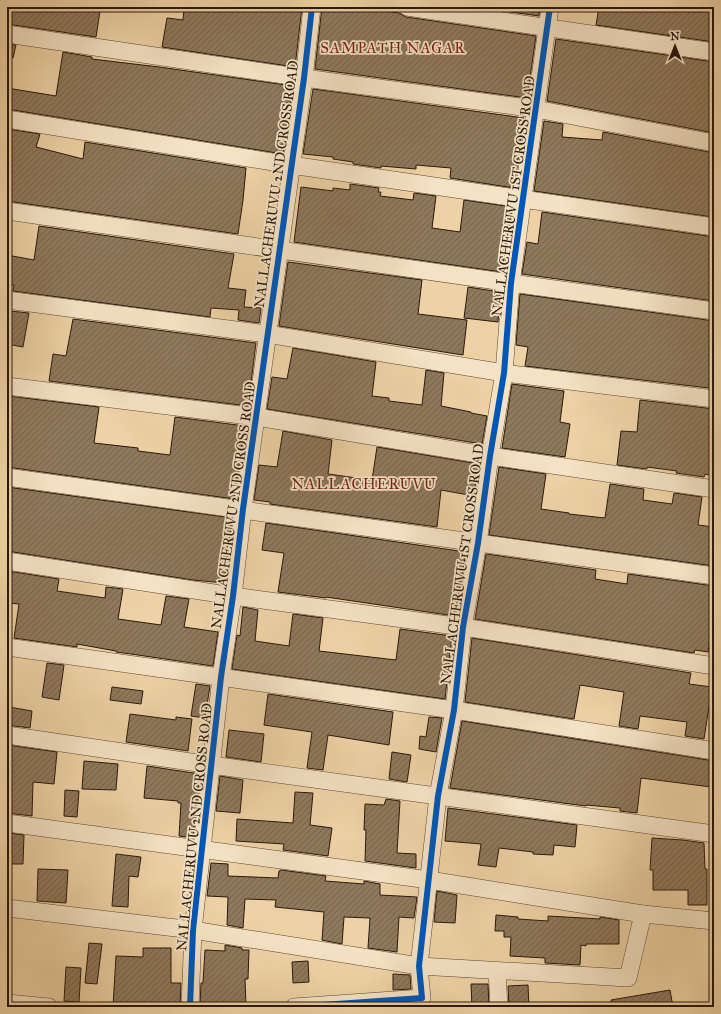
<svg xmlns="http://www.w3.org/2000/svg" width="721" height="1014" font-family="'IM FELL Great Primer',serif">
	<style>
		.building { fill: url(#building-hatch); stroke: #28180d }
		.lines { fill: none; stroke-linecap: round; stroke-linejoin: round }
		.minor-casing { stroke: #5a4633; stroke-width: 18 }
		.minor { stroke: #f4e2c4; stroke-width: 17 }
		.cycleway-casing { stroke: #f4e2c4; stroke-width: 8 }
		.cycleway { stroke: #0057b8; stroke-width: 6 }
		.labels { text-anchor: middle; stroke-width: 3.5; stroke-linejoin: round; paint-order: stroke }
		.street-label { font-size: 14px; fill: #28180d; stroke: #f4e2c4 }
		.neighbourhood-label { font-size: 15px; letter-spacing: 1px; fill: #7a1f14; stroke: #f4e2c4 }
	</style>
	<defs>
		<pattern id="building-hatch" width="6" height="6" patternUnits="userSpaceOnUse"><rect width="6" height="6" fill="#8f795c"/><path d="M-1 1l2-2M0 6l6-6M5 7l2-2" fill="none" stroke="#75624a"/></pattern>
	</defs>
	<rect width="100%" height="100%" fill="#eed2a5"/>
	<filter id="stains"><feTurbulence type="fractalNoise" baseFrequency=".005" numOctaves="4"/><feColorMatrix values="0 0 0 0 .2 0 0 0 0 .09 0 0 0 0 .02 0 0 0 .5 -.17"/></filter>
	<radialGradient id="worn" r=".72"><stop offset=".6" stop-color="#630" stop-opacity="0"/><stop offset="1" stop-color="#630" stop-opacity=".3"/></radialGradient>
	<g class="building">
		<polygon points="7,7 74,7 100,11 96,37 7,24"/>
		<polygon points="184,7 302,7 295,67 162,47 167,18 183,20"/>
		<polygon points="322,7 356,7 399,13 406,17 536,36 527,98 315,69"/>
		<polygon points="476,7 540,7 539,16"/>
		<polygon points="599,7 714,7 714,42 596,25"/>
		<polygon points="556,39 714,62 714,133 547,101"/>
		<polygon points="7,44 16,45 13,58 7,57"/>
		<polygon points="63,52 92,57 92,59 159,67 293,86 283,154 7,109 7,88 56,96"/>
		<polygon points="313,89 524,118 514,188 450,178 451,168 416,165 416,169 381,166 381,168 353,164 353,162 333,159 333,157 303,154"/>
		<polygon points="544,121 563,124 562,137 602,140 603,132 714,153 714,203 713,217 534,191"/>
		<polygon points="7,129 40,134 36,147 83,159 85,142 246,168 243,200 238,234 7,201"/>
		<polygon points="350,184 379,188 378,192 381,192 380,196 413,200 414,193 436,196 432,228 460,232 464,200 512,207 502,272 294,242 301,187 333,191 333,188 350,190"/>
		<polygon points="542,212 714,237 714,301 522,274 527,242 538,244"/>
		<polygon points="39,226 234,254 228,288 246,290 244,307 261,308 259,323 238,320 239,310 211,308 210,317 13,291 14,285 7,284 7,255 34,260"/>
		<polygon points="288,262 422,280 418,314 467,320 463,355 279,326"/>
		<polygon points="468,287 500,292 498,322 464,318"/>
		<polygon points="520,294 714,321 714,347 709,388 525,366 528,347 516,345"/>
		<polygon points="10,311 29,313 23,347 7,344 7,312 10,312"/>
		<polygon points="73,319 256,343 248,406 49,381 53,354 66,356"/>
		<polygon points="293,348 376,362 372,396 389,398 389,401 422,405 426,370 444,373 441,406 471,412 471,413 487,416 482,444 267,409 272,377 287,379"/>
		<polygon points="512,384 564,391 560,422 570,424 565,457 502,448"/>
		<polygon points="7,396 99,407 94,443 138,448 138,451 170,455 175,417 245,426 234,499 7,467"/>
		<polygon points="640,400 714,409 714,476 705,474 704,477 676,473 677,471 647,467 647,469 617,465 621,431 637,432"/>
		<polygon points="283,431 332,440 328,474 372,480 377,447 479,464 474,496 441,490 437,527 270,504 270,502 254,500 259,465 277,467"/>
		<polygon points="499,467 546,474 541,509 569,513 569,514 605,518 610,484 644,489 643,500 672,504 674,493 702,497 698,525 714,527 714,566 489,535"/>
		<polygon points="7,487 232,518 224,583 193,580 7,551"/>
		<polygon points="266,523 466,552 455,616 326,597 326,598 278,592 284,553 262,550"/>
		<polygon points="486,554 596,570 595,579 627,584 628,574 714,586 711,620 713,620 708,652 695,650 694,653 475,619"/>
		<polygon points="7,571 59,579 57,591 105,598 106,587 123,589 118,619 161,625 166,596 189,599 184,627 218,632 213,666 131,654 116,652 116,651 77,644 77,647 14,638 19,604 7,603"/>
		<polygon points="243,607 258,610 255,641 289,646 293,614 323,618 319,651 396,660 400,629 452,636 445,699 232,669 237,635 240,636"/>
		<polygon points="472,638 691,673 689,684 712,687 704,739 685,736 687,722 640,716 638,729 619,726 624,692 580,685 574,719 465,702"/>
		<polygon points="47,663 64,665 59,700 42,697"/>
		<polygon points="196,684 210,686 205,718 191,716"/>
		<polygon points="112,687 143,691 141,704 110,700"/>
		<polygon points="268,694 393,712 389,745 328,735 323,770 307,768 312,732 264,725"/>
		<polygon points="9,707 32,711 30,728 7,725"/>
		<polygon points="130,714 176,720 176,717 192,719 188,751 126,742"/>
		<polygon points="429,717 442,718 436,752 419,749 420,736 426,737"/>
		<polygon points="462,721 714,761 711,787 641,778 637,813 620,811 620,808 586,805 586,806 450,788"/>
		<polygon points="229,730 264,734 261,762 226,757"/>
		<polygon points="7,745 57,752 54,784 33,782 32,816 7,813"/>
		<polygon points="392,752 411,755 407,782 389,779"/>
		<polygon points="84,761 118,764 116,790 82,789"/>
		<polygon points="147,766 200,774 193,838 179,836 181,803 178,803 178,801 144,798"/>
		<polygon points="220,776 243,780 240,813 216,811"/>
		<polygon points="65,790 79,791 77,817 64,816"/>
		<polygon points="295,792 313,793 310,825 332,828 328,856 283,850 284,844 236,841 237,819 293,823"/>
		<polygon points="386,799 400,801 397,853 416,854 416,868 365,861 366,830 364,830 365,804 384,805"/>
		<polygon points="448,808 577,825 575,847 554,845 553,855 533,854 533,852 499,848 496,867 478,865 481,844 445,841"/>
		<polygon points="9,833 24,835 23,864 8,864"/>
		<polygon points="652,838 683,840 704,843 705,869 707,869 707,905 688,905 688,890 653,890 653,870 650,870"/>
		<polygon points="116,854 141,857 138,877 129,876 128,907 112,906"/>
		<polygon points="211,863 228,864 228,876 278,878 279,871 281,870 326,876 325,881 364,884 364,881 380,884 380,895 417,897 414,918 399,917 397,952 368,948 370,918 344,917 342,944 322,940 324,912 275,907 276,900 245,899 243,928 227,925 228,897 207,896"/>
		<polygon points="38,869 68,870 66,903 37,901"/>
		<polygon points="437,891 457,895 455,923 434,922"/>
		<polygon points="496,915 518,917 518,919 548,921 548,916 600,919 600,917 619,920 619,944 586,944 586,946 581,945 580,965 545,963 545,958 510,956 511,937 504,937 504,931 495,931"/>
		<polygon points="89,943 102,944 97,984 85,983"/>
		<polygon points="225,945 242,948 242,950 249,950 248,979 245,979 246,1006 200,1006 201,983 203,983 205,950 225,951"/>
		<polygon points="143,948 171,948 171,983 181,983 180,1007 113,1007 116,956 143,957"/>
		<polygon points="308,961 309,982 293,983 292,962"/>
		<polygon points="66,967 81,968 79,1002 64,1001"/>
		<polygon points="393,974 410,975 411,989 393,990"/>
		<polygon points="471,984 488,984 489,1007 472,1007"/>
		<polygon points="528,985 529,1007 509,1007 508,986"/>
		<polygon points="670,990 673,1007 612,1007 611,1000"/>
	</g>
	<g class="lines">
		<g class="minor-casing">
			<g id="minor">
				<polyline points="407,7 714,52"/>
				<polyline points="7,34 304,78 536,109 714,143"/>
				<polyline points="7,119 291,165 714,227"/>
				<polyline points="7,211 511,283 714,311"/>
				<polyline points="7,300 267,334 504,373 714,399"/>
				<polyline points="7,386 257,417 490,456 714,489"/>
				<path d="M 7,477 C 243,509 478,544 714,576"/>
				<polyline points="7,561 233,596 463,627 714,666"/>
				<polyline points="7,647 454,710 714,751"/>
				<polyline points="7,735 211,765 714,834"/>
				<polyline points="7,823 429,880 643,914 714,921"/>
				<polyline points="7,908 193,930 419,966 628,978 643,914"/>
				<polyline points="497,971 499,1007"/>
				<polyline points="7,1003 49,1007"/>
				<polyline points="190,1007 193,930 221,677 233,596 243,509 304,78 312,7"/>
				<polyline points="294,1007 422,998 419,966 438,796 454,710 463,627 478,543 490,456 504,373 511,283 550,7"/>
			</g>
		</g>
		<use href="#minor" class="minor"/>
		<g class="cycleway-casing">
			<g id="cycleway">
				<polyline points="190,1007 193,930 221,677 233,596 243,509 304,78 312,7"/>
				<polyline points="294,1007 422,998 419,966 438,796 454,710 463,627 478,543 490,456 504,373 511,283 550,7"/>
			</g>
		</g>
		<use href="#cycleway" class="cycleway"/>
	</g>
	<g class="labels">
		<g class="street-label">
			<text transform="translate(276 184) rotate(-82)" y="5">NALLACHERUVU 2ND CROSS ROAD</text>
			<text transform="translate(513 196) rotate(-82)" y="5">NALLACHERUVU 1ST CROSS ROAD</text>
			<text transform="translate(233 505) rotate(-82)" y="5">NALLACHERUVU 2ND CROSS ROAD</text>
			<text transform="translate(462 564) rotate(-82)" y="5">NALLACHERUVU 1ST CROSS ROAD</text>
			<text transform="translate(194 827) rotate(-84)" y="5">NALLACHERUVU 2ND CROSS ROAD</text>
		</g>
		<g class="neighbourhood-label">
			<text x="393" y="53">SAMPATH NAGAR</text>
			<text x="364" y="489">NALLACHERUVU</text>
		</g>
	</g>
	<rect width="721" height="1014" fill="none" stroke="#eed2a5" stroke-width="24"/>
	<rect x="8" y="8" width="705" height="998" fill="none" stroke="#28180d" stroke-width="2"/>
	<rect x="12" y="12" width="697" height="990" fill="none" stroke="#28180d"/>
	<g transform="translate(675 46)" stroke="#f4e2c4" stroke-width="3" paint-order="stroke">
	<path d="M0-3L7 15L0 10L-7 15Z" fill="#28180d"/>
	<text y="-6" font-size="11" font-weight="bold" text-anchor="middle" fill="#28180d">N</text>
	</g>
	<rect width="100%" height="100%" filter="url(#stains)"/>
	<rect width="100%" height="100%" fill="url(#worn)"/>
</svg>
